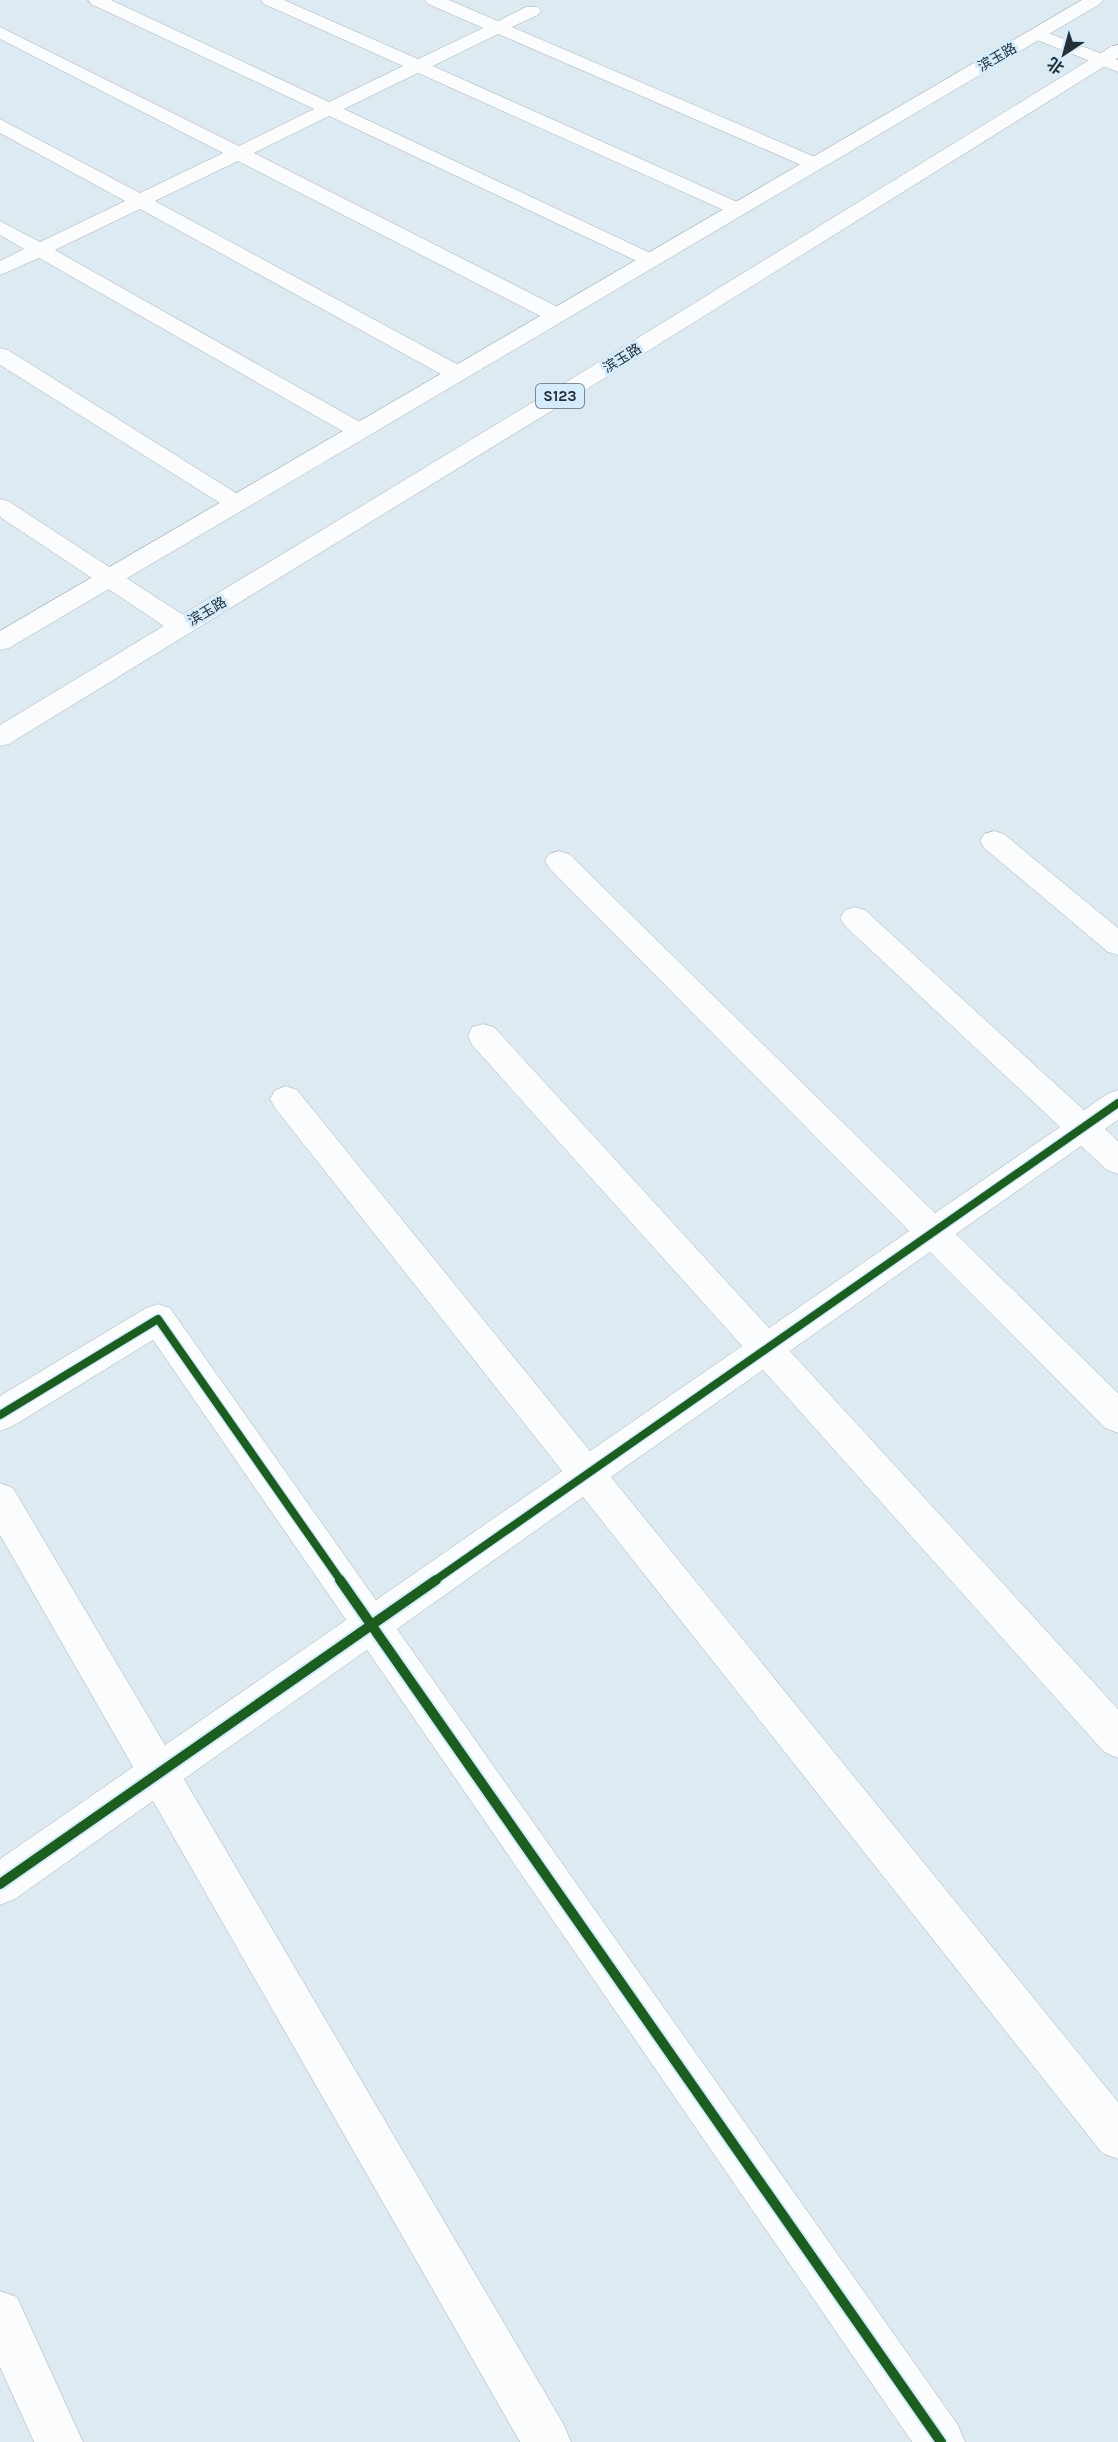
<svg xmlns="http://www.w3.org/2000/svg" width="1118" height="2442" font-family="Karla,'Noto Sans SC',sans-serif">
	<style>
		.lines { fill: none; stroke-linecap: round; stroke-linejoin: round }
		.minor-casing { stroke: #a4afb6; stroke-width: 1 }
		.tertiary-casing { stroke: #a4afb6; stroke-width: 1 }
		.primary-casing { stroke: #a4afb6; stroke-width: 1 }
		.minor { fill: #fafcfd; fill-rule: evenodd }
		.tertiary { fill: #fafcfd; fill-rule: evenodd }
		.primary { fill: #fafcfd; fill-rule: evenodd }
		.cycleway-far1-casing { stroke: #d4ecfb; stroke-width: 11 }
		.cycleway-casing { stroke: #d4ecfb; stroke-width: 14 }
		.cycleway-far1 { stroke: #1b5e20; stroke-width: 8 }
		.cycleway { stroke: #1b5e20; stroke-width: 10 }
		.labels { text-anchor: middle; stroke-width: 6; stroke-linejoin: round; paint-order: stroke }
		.far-street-label { font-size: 14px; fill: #242f36; stroke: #d4ecfb }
		.shield { fill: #d4ecfb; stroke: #596871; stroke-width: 1.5 }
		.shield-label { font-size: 15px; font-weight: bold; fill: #242f36 }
	</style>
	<rect width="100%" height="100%" fill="#ddeaf2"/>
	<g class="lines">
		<g class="minor-casing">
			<g id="minor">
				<polygon points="88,0 111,0 329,102 403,66 264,4 261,0 284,0 418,59 483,28 428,4 425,0 449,0 498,21 526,7 538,7 541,11 538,15 512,27 822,160 825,164 822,168 808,168 498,34 433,66 744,205 747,209 744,213 730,213 418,73 344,109 657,256 660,260 657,264 650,266 643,264 329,116 254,153 564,310 567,315 564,320 556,321 548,320 238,161 155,201 464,368 467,373 464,378 456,380 448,378 140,209 55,250 367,426 370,431 367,436 359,438 351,436 39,258 0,275 0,261 24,249 0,235 0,221 40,242 125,201 0,133 0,119 140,193 223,153 0,39 0,27 239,146 314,109 91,4"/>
				<polygon points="0,348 8,350 244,498 248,503 244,508 236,510 228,508 0,365"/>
				<polygon points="0,499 8,501 191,620 195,626 191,632 182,634 173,632 0,517"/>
				<polygon points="994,831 1004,834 1118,928 1118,955 1108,952 984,848 980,841 984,834"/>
				<polygon points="559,851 569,854 935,1213 1060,1127 845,926 840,918 845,910 855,907 865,910 1084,1110 1107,1094 1118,1090 1118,1120 1105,1129 1118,1141 1118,1174 1107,1170 1081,1146 956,1234 1118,1393 1118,1433 1105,1428 930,1252 790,1351 1118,1709 1118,1758 1104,1752 763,1370 611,1477 1118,2102 1118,2159 1102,2153 583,1497 397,1629 958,2425 965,2442 912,2442 367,1650 184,1779 564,2425 571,2442 520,2442 153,1801 15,1899 0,1905 0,1859 133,1767 0,1535 0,1483 13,1488 165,1745 346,1620 153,1340 13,1426 0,1431 0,1396 146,1308 158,1304 170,1308 376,1600 562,1471 275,1108 270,1099 275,1090 286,1086 297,1090 590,1451 742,1346 472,1045 468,1036 472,1027 483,1024 494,1027 769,1328 909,1231 549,868 545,861 549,854"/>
				<polygon points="0,2291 17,2297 83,2442 34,2442 0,2367"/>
			</g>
		</g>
		<g class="tertiary-casing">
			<polygon id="tertiary" points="1038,29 1118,60 1118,72 1032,38 1029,34 1032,30"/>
		</g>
		<g class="primary-casing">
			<g id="primary">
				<polygon points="1082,0 1103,0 1100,4 9,648 0,650 0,631"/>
				<polygon points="1118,45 1118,58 579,394 9,744 0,746 0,725 563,384 1112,46"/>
			</g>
		</g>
		<use href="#minor" class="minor"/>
		<use href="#tertiary" class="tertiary"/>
		<use href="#primary" class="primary"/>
		<g class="cycleway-far1-casing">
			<g id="cycleway-far1">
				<polyline points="0,1415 158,1319 341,1581"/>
				<polyline points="434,1581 1118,1103"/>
			</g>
		</g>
		<g class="cycleway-casing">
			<g id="cycleway">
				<polyline points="340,1580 941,2442"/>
				<polyline points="0,1884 436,1580"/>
			</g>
		</g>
		<use href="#cycleway-far1" class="cycleway-far1"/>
		<use href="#cycleway" class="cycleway"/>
	</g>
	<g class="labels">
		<g class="far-street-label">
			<text transform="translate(997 57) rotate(-30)" y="5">滨玉路</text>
			<text transform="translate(622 358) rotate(-32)" y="5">滨玉路</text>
			<text transform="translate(207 611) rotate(-31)" y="5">滨玉路</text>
		</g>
		<rect class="shield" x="536" y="384" width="48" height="24" rx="4.5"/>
		<g class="shield-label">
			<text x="560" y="401">S123</text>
		</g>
	</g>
	<g transform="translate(1064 54) rotate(216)" stroke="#d4ecfb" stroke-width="4.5" paint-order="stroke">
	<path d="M0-4.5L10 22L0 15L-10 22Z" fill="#242f36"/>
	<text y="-9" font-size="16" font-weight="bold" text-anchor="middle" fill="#242f36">北</text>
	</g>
</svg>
